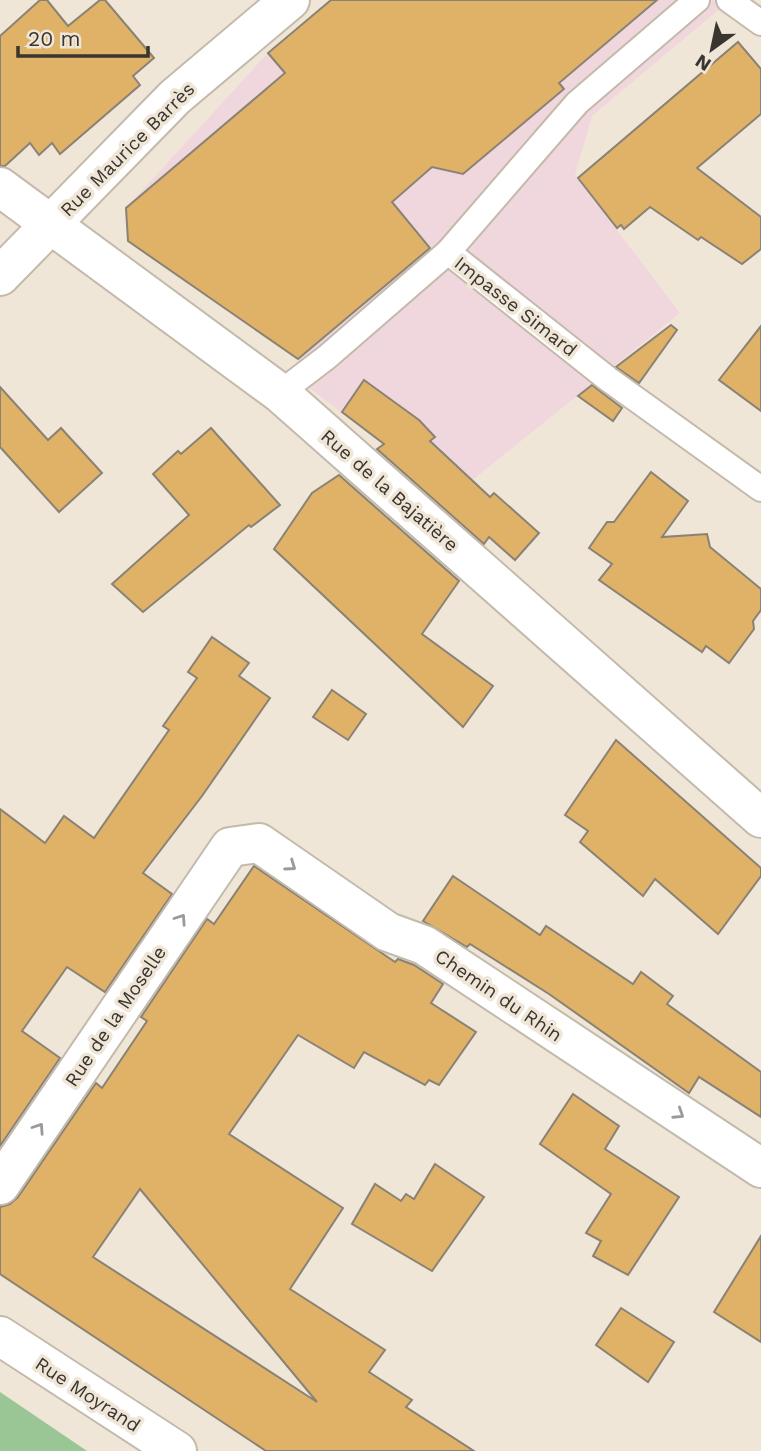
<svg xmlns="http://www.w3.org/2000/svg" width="761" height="1451" font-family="'Work Sans',sans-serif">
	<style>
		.education { fill: #f0d6dd }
		.green { fill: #9ac594 }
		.building { fill: #dfb268; stroke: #8a8274; stroke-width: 2; fill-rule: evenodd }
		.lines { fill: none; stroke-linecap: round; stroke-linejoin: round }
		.lane-casing { stroke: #c3baab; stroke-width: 28 }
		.street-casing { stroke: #c3baab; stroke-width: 42 }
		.lane { stroke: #fff; stroke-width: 24 }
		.street { stroke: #fff; stroke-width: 38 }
		.oneway { stroke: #9c9a97 }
		.labels { text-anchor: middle; stroke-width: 7; stroke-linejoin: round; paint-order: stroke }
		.street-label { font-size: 19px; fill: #39352f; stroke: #f0e6d7 }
	</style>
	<rect width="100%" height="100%" fill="#f0e6d7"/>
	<polygon class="education" points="331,0 730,0 592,116 575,175 680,313 444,503 382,443 309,388 298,359 128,241 126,208 268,53"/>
	<polygon class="green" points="0,1392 87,1451 0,1451"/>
	<g class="building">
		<polygon points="40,0 47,0 68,26 100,0 105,0 154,58 133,76 140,85 60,154 52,143 39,155 30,143 5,166 0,166 0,36"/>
		<polygon points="331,0 657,0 559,83 564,89 463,174 432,167 392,202 430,248 298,359 128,241 126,208 285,73 268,53"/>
		<polygon points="738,42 761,69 761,114 697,168 761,217 761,249 742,264 701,237 698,240 650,207 624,229 621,225 617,228 578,178"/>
		<polygon points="671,325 677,330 639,383 616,367"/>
		<polygon points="761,326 761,411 719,380"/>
		<polygon points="364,380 419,420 435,437 430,441 490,497 494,493 539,533 515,560 489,537 484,544 377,449 384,444 342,412"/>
		<polygon points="592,385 622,408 613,421 578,396"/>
		<polygon points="0,387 48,440 61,428 102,473 59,512 0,447"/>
		<polygon points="211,428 280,505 251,527 249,525 143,612 112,584 189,515 153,474 178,451 181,454"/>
		<polygon points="651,472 688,501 662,537 707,534 710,547 761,589 761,610 753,621 754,629 729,663 706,646 702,652 599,580 612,564 589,548 607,522 614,522"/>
		<polygon points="339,475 459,581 422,634 493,686 463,727 274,549 312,493"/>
		<polygon points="212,637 249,663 239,676 270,698 202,796 143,873 172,894 105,992 67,967 22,1031 60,1058 0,1146 0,809 45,843 64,816 94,838 169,730 163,726 197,678 188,672"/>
		<polygon points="332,690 366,714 348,740 313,717"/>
		<polygon points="616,740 761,868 761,876 718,934 655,879 643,896 580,842 588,831 565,815"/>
		<path d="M 254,866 L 395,962 L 398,959 L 414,965 L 443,984 L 431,1003 L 476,1032 L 439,1085 L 429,1080 L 425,1085 L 364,1052 L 354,1068 L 298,1035 L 229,1134 L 343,1208 L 290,1289 L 385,1350 L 369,1372 L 412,1400 L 406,1407 L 474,1451 L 266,1451 L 0,1274 L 0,1207 L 10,1204 L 18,1197 L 96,1083 L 102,1088 L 147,1021 L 141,1017 L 207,919 L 214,924 ZM 140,1189 L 317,1402 L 93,1257 Z"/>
		<polygon points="453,876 540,935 546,926 633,984 641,972 673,996 667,1004 761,1072 761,1117 699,1077 689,1093 549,994 470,944 467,947 423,921"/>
		<polygon points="573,1094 619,1126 605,1149 679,1197 628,1275 593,1256 601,1241 586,1233 611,1194 540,1144"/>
		<polygon points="435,1164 484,1197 432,1271 352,1224 375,1184 401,1201 406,1194 414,1199"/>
		<polygon points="761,1236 761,1342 714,1312"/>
		<polygon points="621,1308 674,1342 648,1382 596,1345"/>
	</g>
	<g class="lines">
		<g class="lane-casing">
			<g id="lane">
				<polyline points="729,0 761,23"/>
				<polyline points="448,252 577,103 697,0"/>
				<polyline points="280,393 327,357 448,252 608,379 761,489"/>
			</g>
		</g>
		<g class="street-casing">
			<g id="street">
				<polyline points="0,187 280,393 761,818"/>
				<polyline points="0,276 175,97 290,0"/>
				<polyline points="0,1185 230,847 259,843 388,932 424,945 761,1168"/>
				<polyline points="0,1336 177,1451"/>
			</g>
		</g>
		<use href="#lane" class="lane"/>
		<use href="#street" class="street"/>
	</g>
	<defs><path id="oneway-chevron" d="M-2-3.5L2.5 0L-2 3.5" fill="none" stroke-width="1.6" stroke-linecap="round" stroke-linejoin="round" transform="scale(1.75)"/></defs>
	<g class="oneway">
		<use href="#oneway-chevron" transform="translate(291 866) rotate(35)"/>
		<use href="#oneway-chevron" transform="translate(181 919) rotate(-56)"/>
		<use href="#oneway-chevron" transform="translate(679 1114) rotate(33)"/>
		<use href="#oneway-chevron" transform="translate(39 1128) rotate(-56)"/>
	</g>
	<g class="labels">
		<g class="street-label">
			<text transform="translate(127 149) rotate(-45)" y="7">Rue Maurice Barrès</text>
			<text transform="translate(516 306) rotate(38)" y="7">Impasse Simard</text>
			<text transform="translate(390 490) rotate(41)" y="7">Rue de la Bajatière</text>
			<text transform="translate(499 995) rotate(34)" y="7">Chemin du Rhin</text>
			<text transform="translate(115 1016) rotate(-56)" y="7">Rue de la Moselle</text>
			<text transform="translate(88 1394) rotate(33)" y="7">Rue Moyrand</text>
		</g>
	</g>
	<g transform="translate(712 49) rotate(213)" stroke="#f0e6d7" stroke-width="5" paint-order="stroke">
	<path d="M0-5L12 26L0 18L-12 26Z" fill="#39352f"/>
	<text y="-10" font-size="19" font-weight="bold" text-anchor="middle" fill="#39352f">N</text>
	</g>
	<path d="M18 46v10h130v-10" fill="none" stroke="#39352f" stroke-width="3.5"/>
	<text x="28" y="46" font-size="21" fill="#39352f" stroke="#f0e6d7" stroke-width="5" paint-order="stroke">20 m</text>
</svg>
